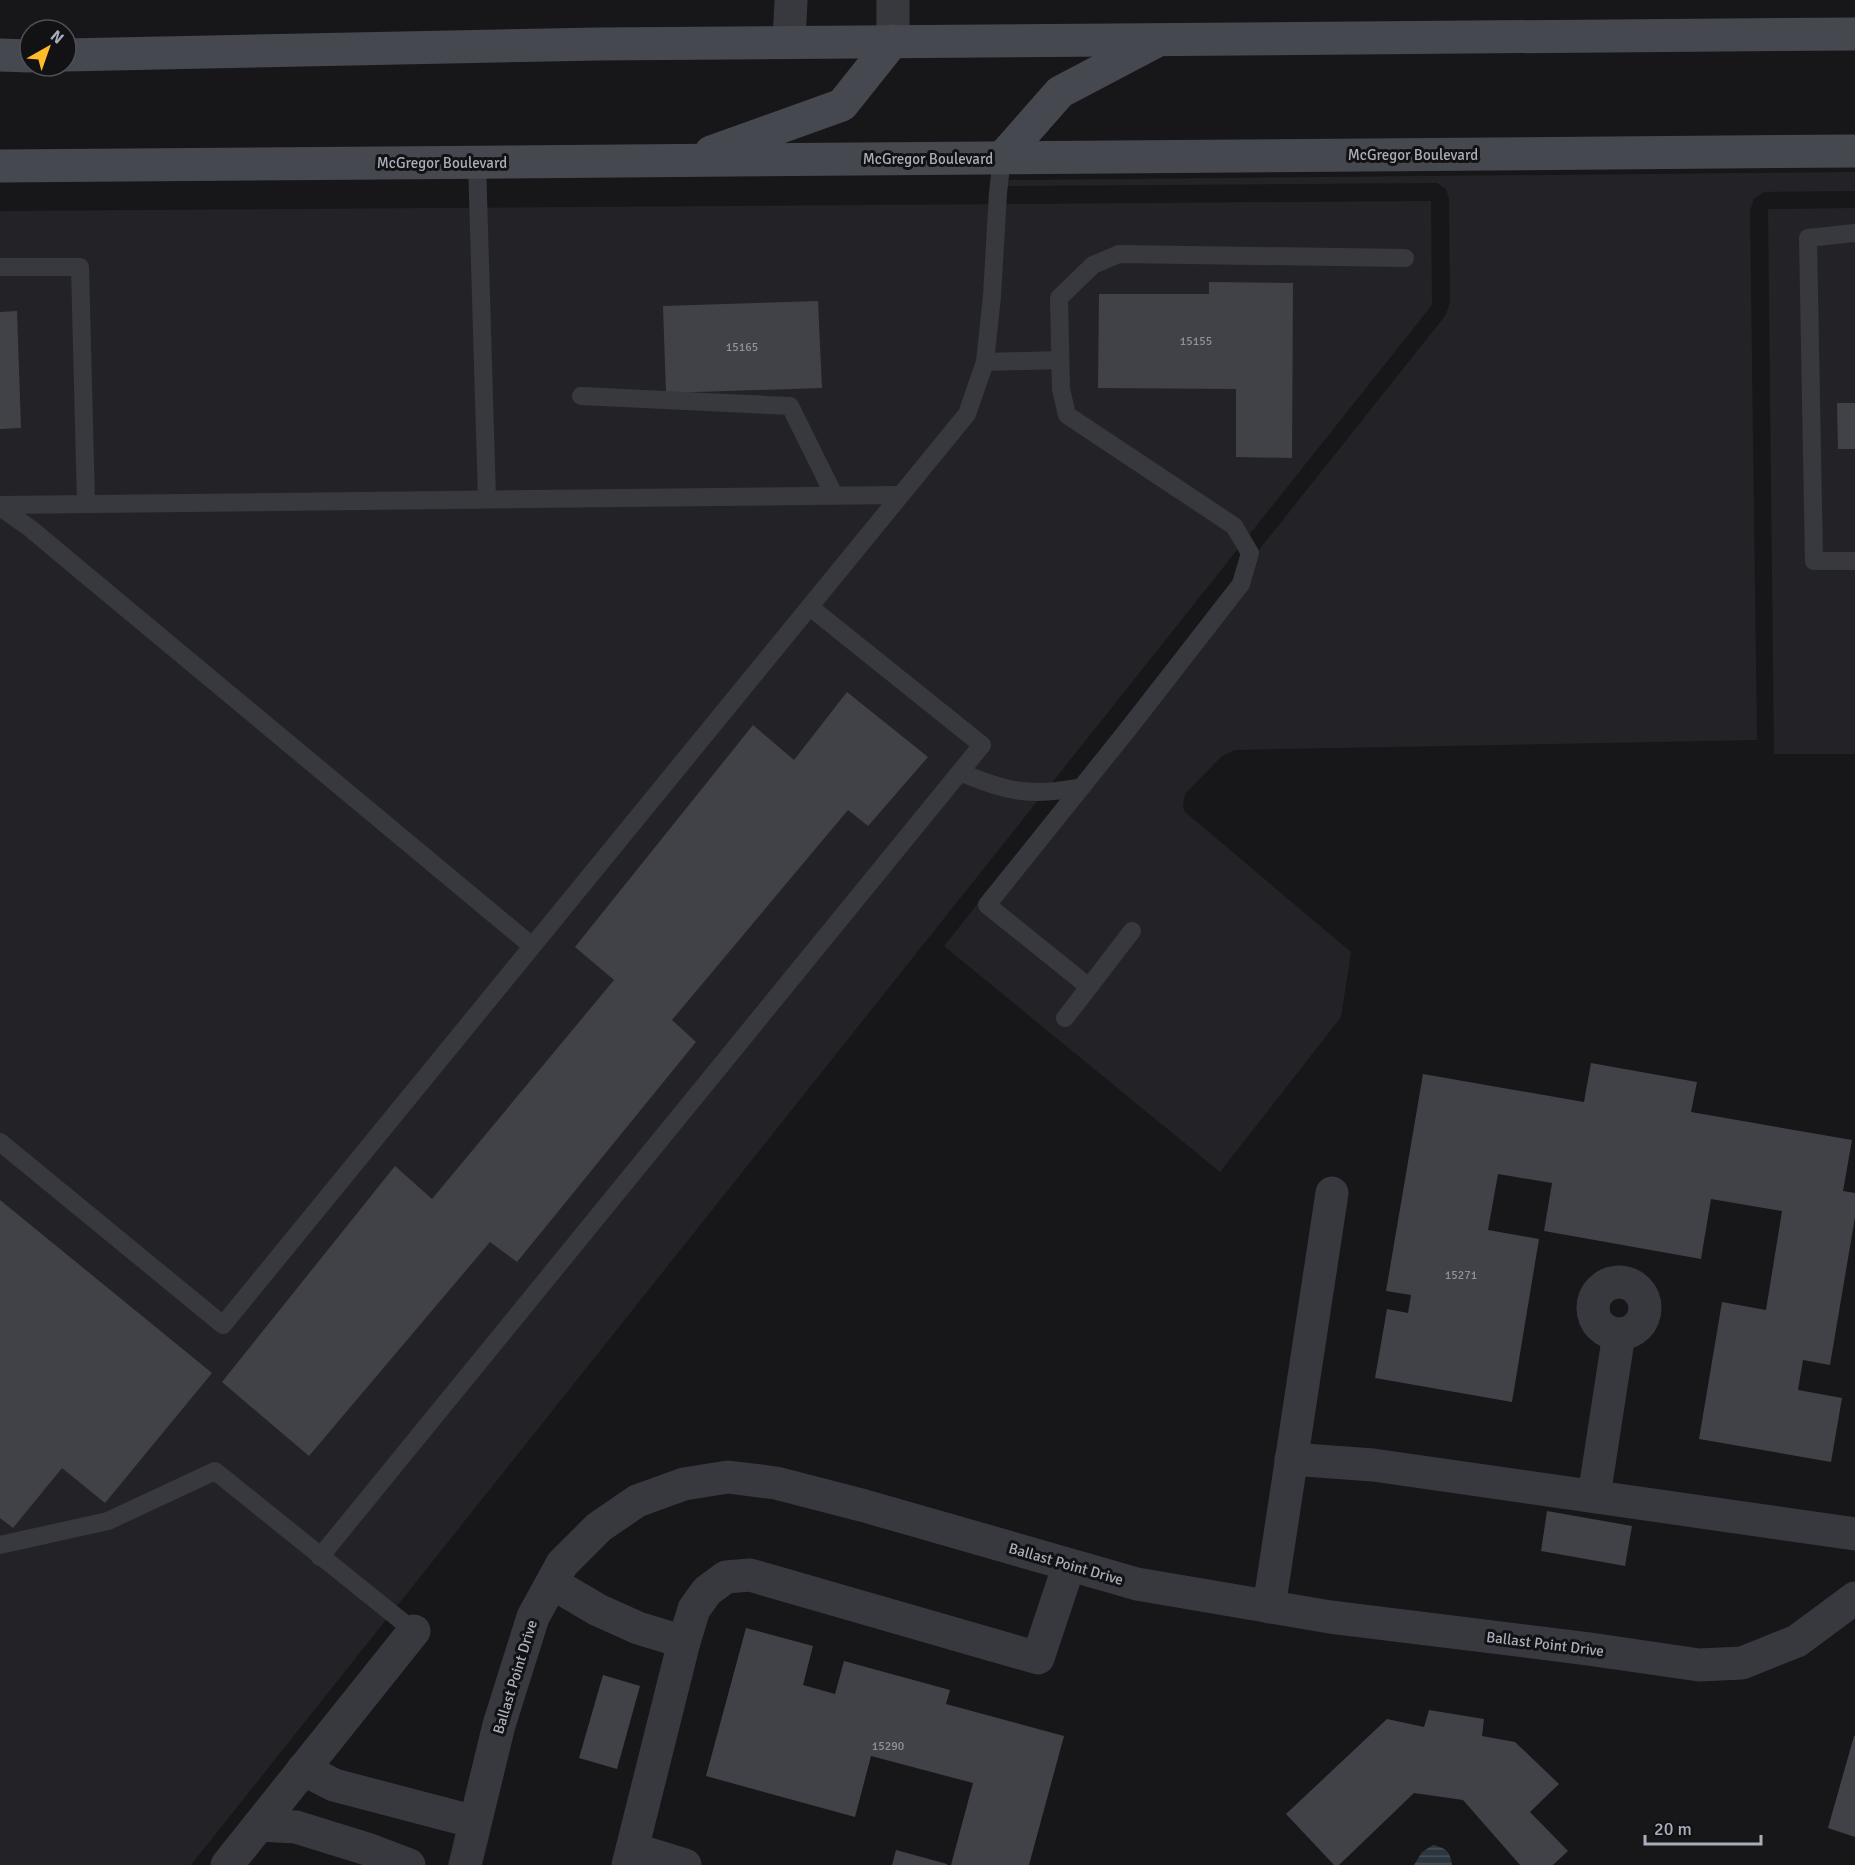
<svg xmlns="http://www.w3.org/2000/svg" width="1855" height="1865" font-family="Signika,sans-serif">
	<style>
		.built { fill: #232327 }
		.water { fill: url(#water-rules) }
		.building { fill: #414247 }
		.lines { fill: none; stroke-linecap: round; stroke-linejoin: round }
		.service { stroke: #38393f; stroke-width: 18 }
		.minor { stroke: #38393f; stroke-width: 33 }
		.secondary { stroke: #46484f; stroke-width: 33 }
		.labels { text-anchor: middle; stroke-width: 6; stroke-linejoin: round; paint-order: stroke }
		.number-label { font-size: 12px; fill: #8e939e }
		.street-label { font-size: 15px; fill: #a8aebb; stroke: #121215 }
	</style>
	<defs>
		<pattern id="water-rules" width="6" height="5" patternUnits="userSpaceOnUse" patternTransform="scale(1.5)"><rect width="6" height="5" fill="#2c363f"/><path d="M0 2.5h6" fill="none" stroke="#485159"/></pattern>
	</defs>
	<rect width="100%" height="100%" fill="#17171a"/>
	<g class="built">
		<polygon points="1855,172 1855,191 1764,192 1754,199 1750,211 1757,740 1235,750 1222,756 1185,794 1183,806 1185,812 1351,952 1341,1017 1220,1172 944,946 1445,316 1450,303 1449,199 1446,189 1437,183 1005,186 1010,180"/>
		<polygon points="1431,201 1432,305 191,1865 0,1865 0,211"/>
		<polygon points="1855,208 1855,754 1774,754 1768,209"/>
	</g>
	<path class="water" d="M 1433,1845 C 1446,1848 1450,1851 1452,1865 L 1414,1865 L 1422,1852 Z"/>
	<g class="building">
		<polygon points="1209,282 1293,283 1292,458 1236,457 1236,389 1098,388 1099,294 1209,294"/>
		<polygon points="818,301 822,388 666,393 663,306"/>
		<polygon points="17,311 21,428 0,429 0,312"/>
		<polygon points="1837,403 1855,403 1855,449 1838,449"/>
		<polygon points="847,692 928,757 868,826 848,810 672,1020 696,1042 517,1262 490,1242 309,1456 222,1382 395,1166 432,1199 614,980 575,947 753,725 794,760"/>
		<polygon points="1591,1063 1697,1082 1691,1112 1852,1140 1843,1191 1855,1193 1855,1217 1830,1365 1803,1360 1798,1390 1842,1398 1831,1462 1699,1439 1722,1302 1766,1310 1782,1211 1711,1199 1701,1259 1544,1231 1552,1183 1498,1174 1488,1230 1539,1239 1512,1402 1375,1378 1387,1309 1408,1313 1411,1295 1386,1291 1423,1074 1584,1102"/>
		<polygon points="0,1200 212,1373 105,1503 62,1468 13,1528 0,1518"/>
		<polygon points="1547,1511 1632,1526 1625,1566 1541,1551"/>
		<polygon points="746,1628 813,1646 803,1685 835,1694 844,1661 950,1690 946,1704 1064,1736 1029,1865 951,1865 973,1783 871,1756 855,1817 706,1776"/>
		<polygon points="603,1675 640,1686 617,1769 579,1758"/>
		<polygon points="1429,1710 1484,1719 1482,1736 1515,1742 1559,1784 1530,1812 1568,1851 1553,1865 1520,1865 1463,1800 1414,1793 1339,1865 1334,1865 1286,1814 1387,1719 1424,1727"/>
		<polygon points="1854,1736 1855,1736 1855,1837 1828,1828"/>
		<polygon points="896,1850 947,1864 947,1865 892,1865"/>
	</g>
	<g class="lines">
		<g class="service">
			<polyline points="477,162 487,499"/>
			<polyline points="1855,233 1808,238 1814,561 1855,561"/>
			<polyline points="0,267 80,267 86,504"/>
			<polyline points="985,362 1060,360"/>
			<polyline points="581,396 790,406 834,495"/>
			<polyline points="0,505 900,495"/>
			<polyline points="0,507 31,529 74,565 532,946"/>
			<path d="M 960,772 C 1006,792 1032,797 1082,787"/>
			<polyline points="1089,987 1132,931"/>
			<polyline points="1065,1018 1089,987 987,905 1129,728 1241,584 1250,553 1234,526 1067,415 1061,389 1059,298 1093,265 1119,254 1405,258"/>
			<polyline points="0,1142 223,1325 967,414 985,362 992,296 998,193 1002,158"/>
			<polyline points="0,1545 108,1521 215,1471 414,1631"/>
			<polyline points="320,1557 982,745 810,607"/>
		</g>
		<g class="minor">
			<polyline points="893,41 893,0"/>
			<polyline points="789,42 791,0"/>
			<circle cx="1619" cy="1308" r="26"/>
			<polyline points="1291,1459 1373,1465 1855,1534"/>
			<polyline points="1594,1496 1619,1334"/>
			<polyline points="552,1583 598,1610 638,1628 684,1642"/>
			<polyline points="1269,1607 1332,1193"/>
			<polyline points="303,1769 334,1785 475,1822"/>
			<polyline points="259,1825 296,1827 367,1849 409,1865"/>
			<polyline points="633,1849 685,1865"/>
			<polyline points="227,1865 414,1631"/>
			<polyline points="465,1865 499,1725 533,1617 562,1564 599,1527 637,1501 684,1484 728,1477 776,1483 865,1506 1137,1584 1330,1617 1589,1649 1699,1665 1742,1663 1797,1641 1855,1598"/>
			<polyline points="628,1865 684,1642 694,1609 707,1591 726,1577 750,1575 1038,1658 1069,1565"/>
		</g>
		<g class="secondary">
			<polyline points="0,55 30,56"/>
			<polyline points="66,55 598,44 1855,34"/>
			<polyline points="711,152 842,105 893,41"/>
			<polyline points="1002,158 1060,92 1155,42"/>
			<polyline points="0,166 1855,151"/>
		</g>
	</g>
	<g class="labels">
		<g class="number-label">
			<text x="1196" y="345">15155</text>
			<text x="742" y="351">15165</text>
			<text x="1461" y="1279">15271</text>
			<text x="888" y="1750">15290</text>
		</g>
		<g class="street-label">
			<text x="1413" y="160">McGregor Boulevard</text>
			<text x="928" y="164">McGregor Boulevard</text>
			<text x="442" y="168">McGregor Boulevard</text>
			<text transform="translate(1066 1564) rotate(16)" y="5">Ballast Point Drive</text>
			<text transform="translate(1545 1644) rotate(7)" y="5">Ballast Point Drive</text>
			<text transform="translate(515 1677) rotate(-73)" y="5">Ballast Point Drive</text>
		</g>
	</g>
	<g transform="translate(48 48) rotate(40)"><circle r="28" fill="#121215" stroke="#4e5057" stroke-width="1.5"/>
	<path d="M0-4.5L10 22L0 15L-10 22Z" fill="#ffbb2a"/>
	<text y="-9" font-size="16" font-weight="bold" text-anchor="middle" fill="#a8aebb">N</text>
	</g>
	<path d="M1645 1835v9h116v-9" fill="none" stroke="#a8aebb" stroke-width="3"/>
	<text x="1654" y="1835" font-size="18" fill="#a8aebb" stroke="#121215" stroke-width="4.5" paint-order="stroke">20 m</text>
</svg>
